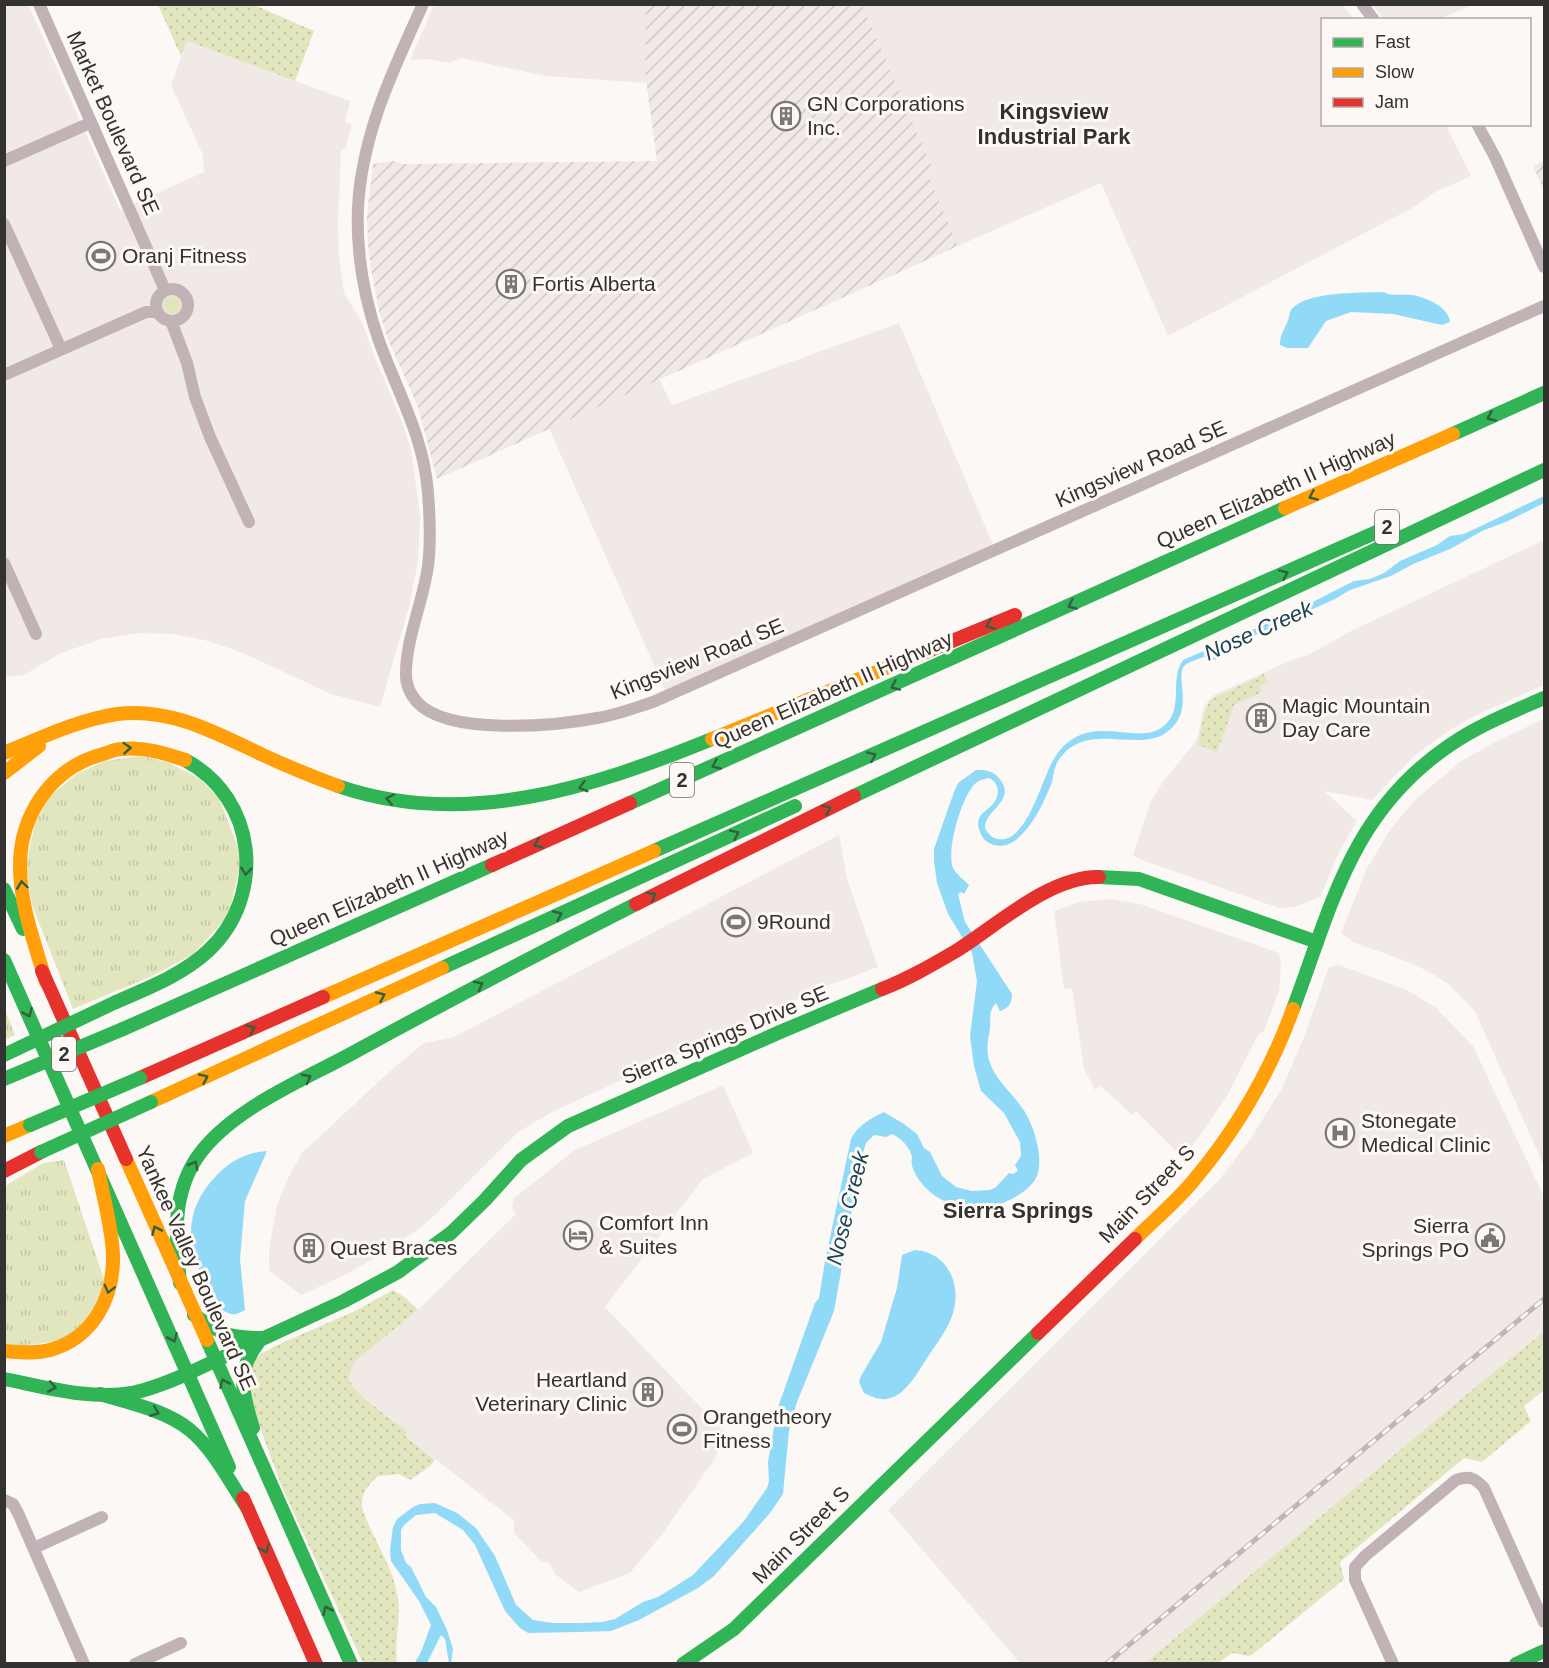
<svg xmlns="http://www.w3.org/2000/svg" width="1549" height="1668" font-family="Arial,sans-serif">
	<style>
		.built { fill: #f1e9e5 }
		.industrial { fill: url(#industrial-furrows) }
		.grass { fill: url(#grass-tufts) }
		.park { fill: url(#park-dots) }
		.water { fill: #91daf7 }
		.lines { fill: none; stroke-linecap: round; stroke-linejoin: round }
		.street { stroke: #c0b2b5; stroke-width: 12 }
		.fast { stroke: #30b455; stroke-width: 14 }
		.slow { stroke: #ff9f0a; stroke-width: 14 }
		.jam { stroke: #e5322d; stroke-width: 14 }
		.rail-casing { stroke: #beb7b7; stroke-width: 5 }
		.rail { stroke: #fdf8f4; stroke-width: 3; stroke-dasharray: 9; stroke-linecap: butt }
		.fast-bridge { stroke: #30b455; stroke-width: 14 }
		.oneway { stroke: #33603e }
		.labels { text-anchor: middle; stroke-width: 6; stroke-linejoin: round; paint-order: stroke }
		.shield { fill: #fdf8f4; stroke: #706d6c; stroke-width: 1.5 }
		.shield-label { font-size: 20px; font-weight: bold; fill: #343231 }
		.poi-label { font-size: 21px; fill: #343231; stroke: #fdf8f4; text-anchor: start }
		.street-label { font-size: 21px; fill: #343231; stroke: #fdf8f4 }
		.neighbourhood-label { font-size: 22px; font-weight: bold; fill: #343231; stroke: #fdf8f4 }
		.water-label { font-size: 22px; font-style: italic; fill: #164455; stroke: #fdf8f4 }
	</style>
	<defs>
		<pattern id="industrial-furrows" width="10" height="10" patternUnits="userSpaceOnUse" patternTransform="scale(1.5)"><rect width="10" height="10" fill="#f1e9e5"/><path d="M-1 1l2-2M0 10L10 0M9 11l2-2" fill="none" stroke="#cfc8c5"/></pattern>
		<pattern id="grass-tufts" width="24" height="20" patternUnits="userSpaceOnUse" patternTransform="scale(1.5)"><rect width="24" height="20" fill="#e2e6be"/><path d="M3 7l-1-3M5 7V3M7 7l1-3M15 17l-1-3M17 17v-4M19 17l1-3" fill="none" stroke="#c2c6a4"/></pattern>
		<pattern id="park-dots" width="8" height="8" patternUnits="userSpaceOnUse" patternTransform="scale(1.5)"><rect width="8" height="8" fill="#e2e6be"/><path d="M2 2h.1M6 6h.1" fill="none" stroke="#c2c6a4" stroke-width="1.8" stroke-linecap="round"/></pattern>
	</defs>
	<rect width="100%" height="100%" fill="#fbf8f6"/>
	<g class="built">
		<polygon points="28,4 120,210 204,172 203,155 171,85 187,41 350,101 345,122 352,124 345,149 341,149 338,224 339,258 344,293 362,322 372,350 402,422 411,449 420,516 418,561 409,607 380,707 331,694 252,657 232,649 204,640 172,634 137,633 101,639 59,654 24,675 5,677 4,5"/>
		<polygon points="434,5 646,5 647,83 545,76 461,58 450,63 428,59 410,60"/>
		<polygon points="862,5 1343,5 1354,19 1322,20 1322,124 1446,125 1471,176 1435,192 1414,207 1168,336 1101,183 958,246 929,177 935,174"/>
		<polygon points="1372,5 1471,5 1438,20 1384,19"/>
		<polygon points="899,323 993,545 665,690 549,428 659,379 672,405"/>
		<polygon points="1544,540 1544,685 1476,715 1447,732 1414,756 1372,800 1324,791 1357,821 1340,850 1320,897 1294,907 1279,908 1139,859 1133,855 1151,801 1165,779 1193,745 1198,736 1204,706 1214,695 1294,659 1308,655 1351,631"/>
		<polygon points="1544,719 1544,1166 1475,1011 1448,984 1433,974 1411,963 1353,942 1341,933 1367,868 1392,827 1416,799 1460,762 1497,741"/>
		<polygon points="839,835 847,879 878,967 829,985 552,1112 517,1133 436,1214 417,1230 381,1254 343,1276 301,1295 269,1270 269,1250 277,1205 288,1178 302,1153 388,1073 424,1043 454,1037"/>
		<polygon points="1112,899 1140,904 1279,953 1281,965 1279,991 1264,1031 1258,1035 1227,1096 1199,1137 1182,1157 1136,1111 1132,1115 1101,1086 1095,1090 1084,1069 1072,988 1064,989 1054,911 1079,902"/>
		<polygon points="1339,965 1407,990 1436,1008 1473,1046 1544,1197 1544,1332 1496,1370 1145,1663 1020,1663 888,1510 1219,1180 1251,1138 1282,1088 1304,1037 1329,967"/>
		<polygon points="723,1085 753,1153 703,1179 605,1307 725,1433 714,1460 663,1533 630,1573 579,1592 556,1575 549,1563 542,1562 514,1533 514,1520 405,1436 408,1432 356,1391 351,1385 349,1371 355,1361 418,1310 516,1214 512,1209 514,1198 575,1150"/>
	</g>
	<g class="industrial">
		<polygon points="646,5 862,5 935,174 929,177 958,246 437,479 418,407 388,339 379,311 371,269 368,244 367,216 373,164 394,161 402,164 657,161 645,72"/>
		<polygon points="1544,161 1544,190 1533,166"/>
	</g>
	<g class="grass">
		<circle cx="172" cy="305" r="9"/>
		<polygon points="140,756 167,762 200,779 219,798 242,858 228,916 193,954 152,976 73,1009 32,905 26,866 35,823 50,796 77,774 105,761"/>
		<polygon points="5,1010 15,1035 5,1040 4,1040"/>
		<polygon points="64,1160 105,1282 91,1317 64,1341 5,1347 5,1186 43,1163"/>
	</g>
	<g class="park">
		<polygon points="158,5 254,5 314,31 295,81 187,41 181,56"/>
		<polygon points="1264,674 1268,682 1260,686 1262,692 1234,705 1217,752 1198,745 1204,714 1210,700"/>
		<path d="M 393,1290 L 406,1298 L 418,1310 L 355,1361 C 351,1369 347,1375 351,1383 C 356,1395 396,1422 408,1432 L 405,1436 L 435,1460 L 429,1467 L 410,1480 L 399,1474 L 378,1476 C 367,1485 359,1497 363,1511 C 374,1541 393,1566 398,1598 C 401,1620 394,1642 397,1663 L 363,1663 L 282,1487 L 260,1428 L 249,1389 L 252,1361 L 257,1356 L 275,1346 L 355,1311 Z"/>
		<polygon points="1544,1332 1544,1390 1524,1406 1531,1421 1482,1462 1464,1458 1340,1562 1344,1579 1252,1655 1248,1656 1232,1653 1218,1663 1145,1663 1496,1370"/>
	</g>
	<g class="water">
		<path d="M 1383,292 C 1392,297 1402,293 1412,295 C 1427,298 1448,306 1450,322 L 1442,325 L 1393,314 L 1351,312 L 1326,321 L 1308,348 L 1287,348 L 1280,345 C 1280,335 1283,332 1287,323 C 1289,319 1289,314 1291,310 C 1305,291 1362,293 1383,292 Z"/>
		<path d="M 1544,496 L 1544,503 L 1506,522 L 1484,530 L 1450,549 L 1413,564 L 1391,576 L 1350,590 L 1335,599 L 1231,646 L 1218,659 L 1213,660 L 1210,654 C 1203,658 1192,660 1185,665 C 1173,675 1198,713 1164,734 C 1134,752 1085,720 1058,761 C 1053,769 1054,779 1050,787 C 1042,807 1021,852 994,845 C 988,843 983,840 981,834 C 973,817 983,814 993,804 C 1000,796 1000,783 989,778 C 982,779 977,781 973,786 C 961,800 946,851 953,868 C 956,874 964,880 969,885 L 964,894 L 961,892 L 958,894 L 965,922 L 1012,994 C 1012,1003 1009,1008 1000,1011 L 996,1003 C 988,1011 991,1019 990,1029 C 988,1039 986,1049 989,1060 C 996,1082 1011,1091 1023,1109 C 1034,1125 1045,1160 1036,1178 C 1031,1188 1017,1197 1007,1201 C 987,1212 967,1211 946,1202 C 931,1195 917,1182 912,1166 C 911,1162 912,1161 912,1157 C 910,1147 901,1138 892,1134 L 886,1137 L 874,1135 L 866,1143 L 861,1159 L 834,1311 L 797,1402 L 789,1431 L 783,1494 L 770,1513 L 714,1576 L 698,1588 L 639,1620 L 611,1631 L 578,1632 L 528,1633 L 520,1628 L 505,1611 L 475,1545 L 463,1530 L 435,1513 L 416,1515 L 404,1525 L 401,1530 L 401,1550 L 406,1563 L 411,1567 L 426,1597 L 436,1607 L 447,1630 L 453,1649 L 451,1663 L 449,1663 L 445,1639 L 441,1635 L 427,1663 L 414,1664 L 421,1652 L 431,1625 L 419,1601 L 391,1561 L 390,1549 L 393,1527 L 397,1519 L 413,1507 L 420,1504 L 435,1503 L 457,1513 L 476,1528 L 495,1556 L 516,1605 L 533,1620 L 553,1623 L 581,1623 L 602,1622 L 615,1619 L 643,1602 L 658,1597 L 693,1575 L 744,1521 L 767,1488 L 769,1481 L 768,1462 L 777,1410 L 815,1303 L 819,1298 L 825,1261 L 851,1139 C 858,1125 870,1119 884,1112 L 904,1124 L 917,1134 L 924,1148 L 930,1152 L 942,1176 L 956,1187 L 972,1191 L 990,1190 L 996,1187 L 1009,1173 L 1013,1174 L 1018,1171 L 1015,1165 L 1021,1156 L 1020,1142 L 1004,1113 L 981,1091 L 974,1066 L 970,1036 L 977,981 L 972,953 L 948,914 L 937,883 L 934,861 L 934,849 L 954,792 L 958,783 L 976,770 C 984,770 992,770 998,777 C 1019,800 985,809 985,828 C 988,834 992,838 998,839 C 1028,844 1042,776 1055,757 C 1089,706 1139,751 1166,724 C 1184,706 1169,680 1183,660 L 1291,613 L 1354,581 L 1370,579 L 1384,573 L 1400,561 L 1437,545 L 1450,536 L 1464,534 Z"/>
		<path d="M 267,1151 L 245,1201 L 240,1259 L 245,1310 C 240,1313 234,1316 228,1313 C 216,1309 211,1295 207,1284 C 203,1276 197,1267 195,1259 C 185,1226 194,1197 218,1174 C 231,1160 248,1152 267,1151 Z"/>
		<path d="M 915,1250 C 951,1253 963,1289 951,1319 C 945,1333 935,1346 927,1358 C 917,1373 905,1397 886,1399 C 878,1400 870,1396 864,1393 L 859,1382 L 861,1376 L 881,1342 L 897,1288 L 902,1255 Z"/>
	</g>
	<g class="lines">
		<g class="street">
			<polyline points="39,4 165,290"/>
			<path d="M 423,4 C 393,70 362,134 358,207 C 356,253 364,298 379,341 C 398,393 424,437 428,493 C 430,518 431,542 428,566 C 423,602 407,636 406,671 C 405,683 410,694 417,702 C 448,736 555,726 597,718 C 616,715 634,708 653,702 L 1544,306"/>
			<polyline points="1362,4 1374,20"/>
			<polyline points="1477,124 1495,157 1544,267"/>
			<polyline points="4,161 90,123"/>
			<polyline points="4,224 61,349"/>
			<circle cx="172" cy="305" r="16"/>
			<polyline points="171,321 187,363 195,397 210,437 249,522"/>
			<polyline points="4,375 146,312 157,312"/>
			<polyline points="4,563 36,634"/>
			<polyline points="4,1500 13,1504 18,1513 84,1664"/>
			<polyline points="34,1548 102,1517"/>
			<polyline points="135,1664 181,1643"/>
			<path d="M 1393,1664 L 1355,1580 L 1355,1567 L 1365,1556 L 1456,1480 C 1469,1475 1475,1478 1484,1488 L 1544,1622"/>
		</g>
		<g class="fast">
			<polyline points="1453,434 1544,393"/>
			<path d="M 338,786 C 464,830 594,787 712,739"/>
			<polyline points="854,796 1544,470"/>
			<polyline points="630,803 1285,508"/>
			<polyline points="654,851 1388,527"/>
			<polyline points="1099,877 1139,879 1317,942"/>
			<polyline points="4,889 23,929"/>
			<polyline points="4,960 229,1467"/>
			<polyline points="442,968 795,806"/>
			<path d="M 116,1002 C 148,988 182,975 208,951 C 267,896 257,798 185,760"/>
			<path d="M 1293,1009 C 1332,905 1351,812 1450,745 C 1479,725 1512,712 1544,698"/>
			<polyline points="123,1029 492,865"/>
			<path d="M 180,1283 C 176,1240 171,1198 196,1159 C 228,1111 299,1082 349,1055 C 444,1003 539,953 636,904"/>
			<path d="M 194,1315 C 222,1334 227,1338 261,1338"/>
			<polyline points="207,1340 351,1664"/>
			<polyline points="189,1373 344,1301 398,1272 451,1233 485,1200 521,1160 568,1126 780,1032 882,989"/>
			<path d="M 4,1379 C 45,1387 90,1400 132,1393 C 152,1389 171,1381 189,1373"/>
			<path d="M 100,1394 C 130,1403 165,1410 190,1430 C 215,1451 230,1483 248,1509"/>
			<path d="M 253,1428 C 243,1395 235,1372 258,1343"/>
			<polyline points="683,1664 734,1629 1038,1333"/>
			<polyline points="1516,1664 1544,1651"/>
		</g>
		<g class="slow">
			<polyline points="1285,508 1453,434"/>
			<polyline points="712,739 916,656"/>
			<path d="M 4,753 C 41,738 78,720 117,714 C 171,707 218,734 265,756 C 289,767 313,777 338,786"/>
			<polyline points="4,773 39,746"/>
			<path d="M 46,982 C 35,944 20,906 20,866 C 20,815 51,769 100,755 C 107,753 115,749 122,749 C 145,747 164,753 185,760"/>
			<polyline points="323,997 654,851"/>
			<polyline points="151,1102 442,968"/>
			<polyline points="4,1136 30,1125"/>
			<polyline points="126,1159 207,1340"/>
			<path d="M 1135,1239 C 1154,1220 1177,1201 1194,1180 C 1237,1129 1270,1072 1293,1009"/>
			<path d="M 4,1351 C 19,1352 35,1354 50,1350 C 93,1338 114,1298 113,1255 C 112,1226 103,1197 98,1169"/>
		</g>
		<g class="jam">
			<polyline points="916,656 1015,615"/>
			<polyline points="492,865 630,803"/>
			<polyline points="636,904 854,796"/>
			<polyline points="42,971 126,1159"/>
			<path d="M 882,989 C 908,979 932,965 956,951 C 996,926 1050,876 1099,877"/>
			<polyline points="140,1078 323,997"/>
			<polyline points="4,1171 41,1152"/>
			<polyline points="1038,1333 1135,1239"/>
			<polyline points="243,1498 316,1664"/>
		</g>
		<g class="rail-casing">
			<polyline id="rail" points="1106,1664 1544,1299"/>
		</g>
		<use href="#rail" class="rail"/>
		<g class="fast-bridge">
			<polyline points="4,1055 116,1002"/>
			<polyline points="4,1079 123,1029"/>
			<polyline points="30,1125 140,1078"/>
			<polyline points="41,1152 151,1102"/>
		</g>
	</g>
	<defs><path id="oneway-chevron" d="M-2-3.5L2.5 0L-2 3.5" fill="none" stroke-width="1.6" stroke-linecap="round" stroke-linejoin="round" transform="scale(1.5)"/></defs>
	<g class="oneway">
		<use href="#oneway-chevron" transform="translate(1491 417) rotate(156)"/>
		<use href="#oneway-chevron" transform="translate(1313 496) rotate(156)"/>
		<use href="#oneway-chevron" transform="translate(1284 574) rotate(-24)"/>
		<use href="#oneway-chevron" transform="translate(1072 605) rotate(156)"/>
		<use href="#oneway-chevron" transform="translate(990 625) rotate(157)"/>
		<use href="#oneway-chevron" transform="translate(895 686) rotate(156)"/>
		<use href="#oneway-chevron" transform="translate(127 748) rotate(-4)"/>
		<use href="#oneway-chevron" transform="translate(872 756) rotate(-24)"/>
		<use href="#oneway-chevron" transform="translate(716 765) rotate(156)"/>
		<use href="#oneway-chevron" transform="translate(583 787) rotate(164)"/>
		<use href="#oneway-chevron" transform="translate(390 799) rotate(-168)"/>
		<use href="#oneway-chevron" transform="translate(827 809) rotate(-26)"/>
		<use href="#oneway-chevron" transform="translate(735 834) rotate(-25)"/>
		<use href="#oneway-chevron" transform="translate(538 844) rotate(156)"/>
		<use href="#oneway-chevron" transform="translate(246 871) rotate(96)"/>
		<use href="#oneway-chevron" transform="translate(22 885) rotate(-98)"/>
		<use href="#oneway-chevron" transform="translate(652 896) rotate(-27)"/>
		<use href="#oneway-chevron" transform="translate(558 915) rotate(-25)"/>
		<use href="#oneway-chevron" transform="translate(479 985) rotate(-28)"/>
		<use href="#oneway-chevron" transform="translate(381 996) rotate(-25)"/>
		<use href="#oneway-chevron" transform="translate(28 1013) rotate(66)"/>
		<use href="#oneway-chevron" transform="translate(251 1029) rotate(-24)"/>
		<use href="#oneway-chevron" transform="translate(204 1078) rotate(-25)"/>
		<use href="#oneway-chevron" transform="translate(307 1078) rotate(-28)"/>
		<use href="#oneway-chevron" transform="translate(194 1165) rotate(-62)"/>
		<use href="#oneway-chevron" transform="translate(156 1230) rotate(-114)"/>
		<use href="#oneway-chevron" transform="translate(109 1289) rotate(104)"/>
		<use href="#oneway-chevron" transform="translate(173 1338) rotate(66)"/>
		<use href="#oneway-chevron" transform="translate(224 1383) rotate(-114)"/>
		<use href="#oneway-chevron" transform="translate(52 1387) rotate(10)"/>
		<use href="#oneway-chevron" transform="translate(155 1412) rotate(22)"/>
		<use href="#oneway-chevron" transform="translate(265 1549) rotate(66)"/>
		<use href="#oneway-chevron" transform="translate(327 1610) rotate(-114)"/>
	</g>
	<defs>
		<g id="building-ring" transform="scale(1.5)"><circle r="9.5" fill="#fdf8f4" stroke="#7a7776" stroke-width="1.5"/><path d="M-4-6H4V6H1V3H-1V6H-4ZM-2.5-4.3h1.7v1.8h-1.7ZM.8-4.3h1.7v1.8H.8ZM-2.5-1h1.7V.8h-1.7ZM.8-1h1.7V.8H.8Z" fill="#7a7776"/></g>
		<g id="stadium-ring" transform="scale(1.5)"><circle r="9.5" fill="#fdf8f4" stroke="#7a7776" stroke-width="1.5"/><path d="M0-5a6.5 5 0 1 0 0 10a6.5 5 0 1 0 0-10ZM-3.5-1.8h7v3.6h-7Z" fill="#7a7776"/></g>
		<g id="hospital-ring" transform="scale(1.5)"><circle r="9.5" fill="#fdf8f4" stroke="#7a7776" stroke-width="1.5"/><path d="M-5-5h3v3.5h4V-5h3V5h-3V1.5h-4V5h-3Z" fill="#7a7776"/></g>
		<g id="hotel-ring" transform="scale(1.5)"><circle r="9.5" fill="#fdf8f4" stroke="#7a7776" stroke-width="1.5"/><path d="M-6-4.5h1.5V1H6V5H4.5V3h-9V5H-6ZM-4 0a1.8 1.8 0 1 1 3.6 0ZM.5 0V-2.5h3Q6-2.5 6 0Z" fill="#7a7776"/></g>
		<g id="civic-ring" transform="scale(1.5)"><circle r="9.5" fill="#fdf8f4" stroke="#7a7776" stroke-width="1.5"/><path d="M-.6-6.5H3V-4.5H.6V-3L4-1V1h2V6H-6V1h2V-1L-.6-3ZM-1.2 2.5V6h2.4V2.5Z" fill="#7a7776"/></g>
	</defs>
	<g fill-rule="evenodd">
		<use href="#building-ring" x="786" y="116"/>
		<use href="#stadium-ring" x="101" y="256"/>
		<use href="#building-ring" x="511" y="284"/>
		<use href="#building-ring" x="1261" y="718"/>
		<use href="#stadium-ring" x="736" y="922"/>
		<use href="#hospital-ring" x="1340" y="1133"/>
		<use href="#hotel-ring" x="578" y="1235"/>
		<use href="#civic-ring" x="1490" y="1238"/>
		<use href="#building-ring" x="309" y="1248"/>
		<use href="#building-ring" x="648" y="1392"/>
		<use href="#stadium-ring" x="682" y="1429"/>
	</g>
	<g class="labels">
		<g class="shield">
			<rect x="1375" y="510" width="24" height="34" rx="4.5"/>
			<rect x="670" y="763" width="24" height="34" rx="4.5"/>
			<rect x="52" y="1037" width="24" height="34" rx="4.5"/>
		</g>
		<g class="shield-label">
			<text x="1387" y="534">2</text>
			<text x="682" y="787">2</text>
			<text x="64" y="1061">2</text>
		</g>
		<g class="poi-label">
			<text x="807" y="111">GN Corporations<tspan x="807" dy="24">Inc.</tspan></text>
			<text x="122" y="263">Oranj Fitness</text>
			<text x="532" y="291">Fortis Alberta</text>
			<text x="1282" y="713">Magic Mountain<tspan x="1282" dy="24">Day Care</tspan></text>
			<text x="757" y="929">9Round</text>
			<text x="1361" y="1128">Stonegate<tspan x="1361" dy="24">Medical Clinic</tspan></text>
			<text x="599" y="1230">Comfort Inn<tspan x="599" dy="24">&amp; Suites</tspan></text>
			<text x="1469" y="1233" text-anchor="end">Sierra<tspan x="1469" dy="24">Springs PO</tspan></text>
			<text x="330" y="1255">Quest Braces</text>
			<text x="627" y="1387" text-anchor="end">Heartland<tspan x="627" dy="24">Veterinary Clinic</tspan></text>
			<text x="703" y="1424">Orangetheory<tspan x="703" dy="24">Fitness</tspan></text>
		</g>
		<g class="street-label">
			<text transform="translate(113 123) rotate(66)" y="7">Market Boulevard SE</text>
			<text transform="translate(1141 464) rotate(-24)" y="7">Kingsview Road SE</text>
			<text transform="translate(1276 490) rotate(-24)" y="7">Queen Elizabeth II Highway</text>
			<text transform="translate(697 659) rotate(-22)" y="7">Kingsview Road SE</text>
			<text transform="translate(833 690) rotate(-24)" y="7">Queen Elizabeth II Highway</text>
			<text transform="translate(389 888) rotate(-24)" y="7">Queen Elizabeth II Highway</text>
			<text transform="translate(725 1035) rotate(-23)" y="7">Sierra Springs Drive SE</text>
			<text transform="translate(1147 1194) rotate(-46)" y="7">Main Street S</text>
			<text transform="translate(196 1268) rotate(66)" y="7">Yankee Valley Boulevard SE</text>
			<text transform="translate(801 1535) rotate(-45)" y="7">Main Street S</text>
		</g>
		<g class="neighbourhood-label">
			<text x="1054" y="119">Kingsview<tspan x="1054" dy="25">Industrial Park</tspan></text>
			<text x="1018" y="1218">Sierra Springs</text>
		</g>
		<g class="water-label">
			<text transform="translate(1258 630) rotate(-24)" y="8">Nose Creek</text>
			<text transform="translate(847 1208) rotate(-76)" y="8">Nose Creek</text>
		</g>
	</g>
	<rect width="1549" height="1668" fill="none" stroke="#343231" stroke-width="12"/>
	<rect x="1321" y="18" width="210" height="108" fill="#fdf8f4" stroke="#ada9a6" stroke-width="1.5"/>
	<rect x="1333" y="38" width="30" height="9" fill="#30b455" stroke="#ada9a6" stroke-width="1.5"/>
	<text x="1375" y="48" font-size="18" fill="#343231">Fast</text>
	<rect x="1333" y="68" width="30" height="9" fill="#ff9f0a" stroke="#ada9a6" stroke-width="1.5"/>
	<text x="1375" y="78" font-size="18" fill="#343231">Slow</text>
	<rect x="1333" y="98" width="30" height="9" fill="#e5322d" stroke="#ada9a6" stroke-width="1.5"/>
	<text x="1375" y="108" font-size="18" fill="#343231">Jam</text>
</svg>
